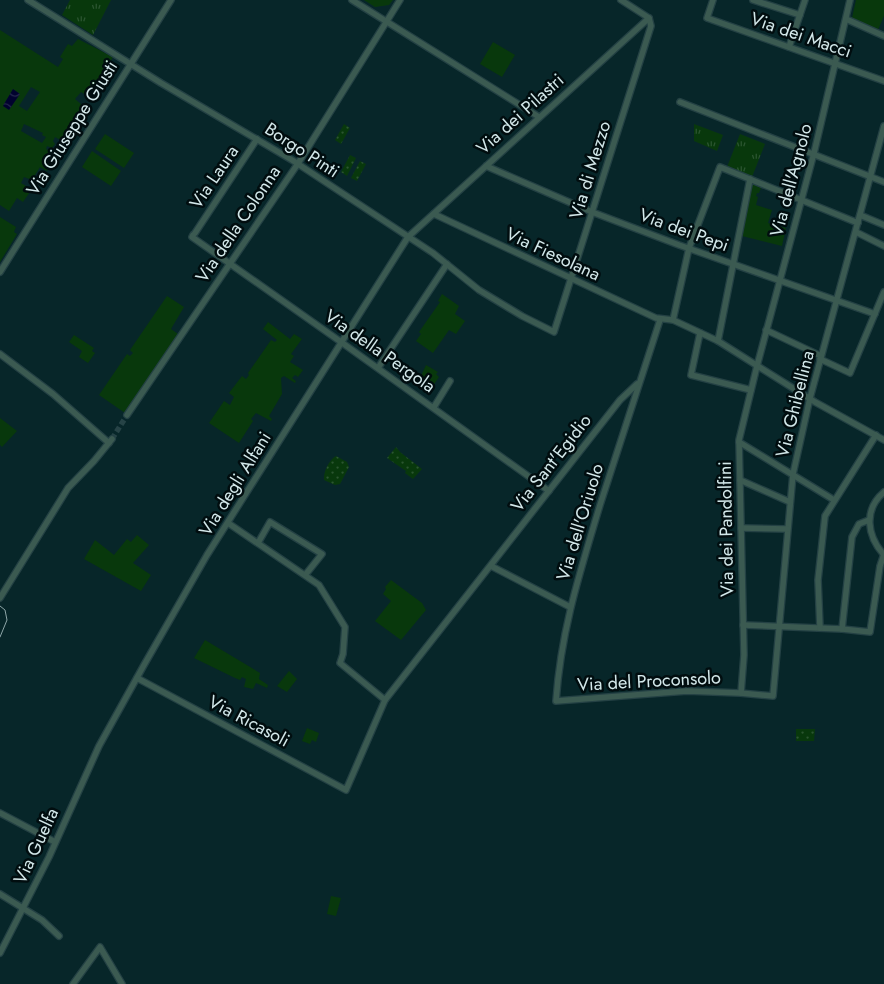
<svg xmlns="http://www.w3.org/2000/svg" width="884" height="984" font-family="Jost,sans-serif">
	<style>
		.grass { fill: url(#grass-dots) }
		.park { fill: url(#park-tufts) }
		.garden { fill: #08380c; fill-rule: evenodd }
		.water { fill: url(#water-waves) }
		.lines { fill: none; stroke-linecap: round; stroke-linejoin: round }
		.street-tunnel { stroke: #264346; stroke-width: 5.5; stroke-dasharray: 5.5 3; stroke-linecap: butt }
		.street-casing { stroke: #244144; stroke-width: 8 }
		.street { stroke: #3b5a51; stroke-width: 5.5 }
		.tram { stroke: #8ea6a8; stroke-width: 1 }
		.labels { text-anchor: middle; stroke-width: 5; stroke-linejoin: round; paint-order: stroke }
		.street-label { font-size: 18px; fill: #d3e8ea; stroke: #010d0f }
	</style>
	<defs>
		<pattern id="grass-dots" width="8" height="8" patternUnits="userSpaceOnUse" patternTransform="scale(1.25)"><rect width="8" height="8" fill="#08380c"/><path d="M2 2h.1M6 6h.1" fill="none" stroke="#2b5530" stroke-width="1.8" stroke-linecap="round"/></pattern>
		<pattern id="park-tufts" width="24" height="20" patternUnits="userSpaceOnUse" patternTransform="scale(1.25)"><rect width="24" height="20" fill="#08380c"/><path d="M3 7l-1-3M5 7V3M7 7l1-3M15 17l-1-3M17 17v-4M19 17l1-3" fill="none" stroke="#2b5530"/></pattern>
		<pattern id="water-waves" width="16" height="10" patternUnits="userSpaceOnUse" patternTransform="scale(1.25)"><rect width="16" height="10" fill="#01022e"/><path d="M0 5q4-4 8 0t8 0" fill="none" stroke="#25274c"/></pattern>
	</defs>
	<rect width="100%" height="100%" fill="#072629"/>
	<g class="grass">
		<polygon points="344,124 350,128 341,144 335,140"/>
		<polygon points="350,155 356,158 347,176 341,172"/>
		<polygon points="360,161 366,164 357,181 351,178"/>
		<polygon points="396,447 400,452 422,469 413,479 405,473 406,471 387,458"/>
		<path d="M 336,456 L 347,462 L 349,467 L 340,484 L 335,485 L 324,480 C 323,472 329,460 336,456 Z"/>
		<polygon points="796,729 815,729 814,741 796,741"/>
	</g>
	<g class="park">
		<polygon points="70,0 111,0 93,35 62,15"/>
		<polygon points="364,0 393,0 389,5 375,7"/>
		<polygon points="694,124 723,135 717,151 694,141"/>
		<polygon points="740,134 765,144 752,177 727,167"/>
	</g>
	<g class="garden">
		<polygon points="856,0 884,0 884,16 878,30 852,18"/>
		<path d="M 0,30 L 58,67 L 63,59 L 60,57 L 68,44 L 72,46 L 78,39 L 113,57 L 89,97 L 81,92 L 75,99 L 82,105 L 62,141 L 55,137 L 53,141 L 55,144 L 52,148 L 47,146 L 46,149 L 50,151 L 46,158 L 53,162 L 47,171 L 40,167 L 32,180 L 24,177 L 21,183 L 26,186 L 25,188 L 30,192 L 23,202 L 17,198 L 9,211 L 0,205 ZM 31,87 L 40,92 L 27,111 L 19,106 ZM 24,124 L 43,133 L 42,135 L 46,137 L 42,143 L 21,131 Z"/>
		<polygon points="493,42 515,55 502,77 480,64"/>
		<polygon points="105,134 134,153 124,168 95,149"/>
		<polygon points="92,151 121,171 111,186 82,167"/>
		<polygon points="752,184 761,188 759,193 757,193 756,196 758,197 756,205 772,210 768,223 786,228 782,246 742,236"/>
		<polygon points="0,217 16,227 14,232 17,234 0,262"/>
		<polygon points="442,294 459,306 455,314 465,321 456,334 449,330 433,353 416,341 421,334 419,332 440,302 438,301"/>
		<polygon points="167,296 184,307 171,329 178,334 125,413 99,395 127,354 130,356 133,353 130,350"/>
		<polygon points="268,322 290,339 294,334 302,339 291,354 294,356 290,362 303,370 298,377 295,375 292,378 296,381 295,383 284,376 281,378 282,394 269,416 272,419 271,421 256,413 251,419 253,421 239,443 209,423 224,401 230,405 234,397 229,393 242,376 246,379 249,375 248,373 271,340 275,342 277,340 263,329"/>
		<polygon points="74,335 94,348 92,351 95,353 88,363 79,357 82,351 69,342"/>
		<polygon points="426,365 438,372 436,374 439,377 433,386 420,378"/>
		<polygon points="0,418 17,431 2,447 0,445"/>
		<polygon points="137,535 149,545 133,563 151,575 141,591 84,559 95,540 114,555 127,539 131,542"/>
		<polygon points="391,580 422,603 426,610 401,640 375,621 391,601 383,594 386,589 385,587"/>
		<polygon points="205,640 260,673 259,679 268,685 267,688 256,683 253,689 244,687 246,679 242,677 240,680 235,678 194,658"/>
		<polygon points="289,671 297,679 287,692 277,686"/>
		<polygon points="307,728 319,733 316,742 312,740 310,744 302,741"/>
		<polygon points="331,896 341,898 336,916 327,914"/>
	</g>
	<polygon class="water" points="13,89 20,94 9,110 3,106 4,104"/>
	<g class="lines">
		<polyline class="street-tunnel" points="112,439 127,415"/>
		<g class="street-casing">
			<g id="street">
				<polyline points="28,0 161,83 292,160 433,253 479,290 522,316 554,332 651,26 649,18"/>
				<polyline points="352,0 539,117"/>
				<polyline points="713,0 707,18 884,81"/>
				<polyline points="753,0 800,15"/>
				<polyline points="846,19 884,36"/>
				<polyline points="789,47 805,0"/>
				<polyline points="680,102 884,182"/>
				<polyline points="486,166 592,212 679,245 875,314"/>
				<polyline points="434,214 656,318 673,320 718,341 815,402 884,440"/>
				<polyline points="860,215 884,225"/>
				<polyline points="856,232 884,246"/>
				<polyline points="195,233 257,139"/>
				<polyline points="193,235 192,237 341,342 549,491"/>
				<polyline points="0,272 171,0"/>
				<path d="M 660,320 C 640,381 620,443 600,505 C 580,572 561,630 556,701 L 687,691 L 740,693 L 773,696 L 793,474 L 810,398 L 884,126"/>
				<polyline points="673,320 689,248 720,167 858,223"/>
				<polyline points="766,330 821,356"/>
				<polyline points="700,333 691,375 751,390"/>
				<polyline points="718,341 750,179"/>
				<polyline points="0,354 53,394 109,443"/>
				<polyline points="820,359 850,373 884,292"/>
				<polyline points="378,368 447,264"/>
				<polyline points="434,407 450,381"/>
				<polyline points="127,415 297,165 400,0"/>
				<polyline points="739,442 834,500"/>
				<polyline points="740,480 790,502"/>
				<path d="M 884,492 C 863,510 867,536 884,555"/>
				<polyline points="228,523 319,585 345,627 343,654 340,663 385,700"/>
				<polyline points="741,528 787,529"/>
				<polyline points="258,543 270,522 322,554 306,574"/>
				<polyline points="491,566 570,607"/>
				<polyline points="0,598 68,488 94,461 112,439"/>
				<polyline points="743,625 842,629 870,632 880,566 884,554"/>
				<polyline points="820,628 818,580 825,516 876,435"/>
				<polyline points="842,629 852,537 859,524 869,520"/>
				<polyline points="137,678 346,790 385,700 620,400 637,384"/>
				<polyline points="741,693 744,655 739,440 757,366 814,153 850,0"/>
				<polyline points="0,813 55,842"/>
				<polyline points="0,894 42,920 59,936"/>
				<polyline points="0,953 49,857 99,746 144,665 207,555 408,237 649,18 621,0"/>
				<polyline points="73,984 100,947 122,984"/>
			</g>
		</g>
		<use href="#street" class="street"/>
		<polyline class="tram" points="0,606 5,610 7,620 0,637"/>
	</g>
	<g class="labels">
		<g class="street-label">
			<text transform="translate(801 35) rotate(19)" y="6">Via dei Macci</text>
			<text transform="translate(520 114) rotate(-42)" y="6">Via dei Pilastri</text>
			<text transform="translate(72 128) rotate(-58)" y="6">Via Giuseppe Giusti</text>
			<text transform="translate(302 150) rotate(33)" y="6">Borgo Pinti</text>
			<text transform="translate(590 170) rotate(-73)" y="6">Via di Mezzo</text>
			<text transform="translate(214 177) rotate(-56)" y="6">Via Laura</text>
			<text transform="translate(791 180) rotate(-75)" y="6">Via dell'Agnolo</text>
			<text transform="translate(238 224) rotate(-56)" y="6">Via della Colonna</text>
			<text transform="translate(684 230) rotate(20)" y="6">Via dei Pepi</text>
			<text transform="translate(553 254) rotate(25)" y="6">Via Fiesolana</text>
			<text transform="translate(380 351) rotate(35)" y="6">Via della Pergola</text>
			<text transform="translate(795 404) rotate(-76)" y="6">Via Ghibellina</text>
			<text transform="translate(551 463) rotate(-52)" y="6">Via Sant'Egidio</text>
			<text transform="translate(235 484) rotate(-58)" y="6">Via degli Alfani</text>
			<text transform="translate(580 522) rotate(-73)" y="6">Via dell'Oriuolo</text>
			<text transform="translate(726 529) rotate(-91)" y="6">Via dei Pandolfini</text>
			<text transform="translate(649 681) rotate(-3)" y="6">Via del Proconsolo</text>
			<text transform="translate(249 721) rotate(28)" y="6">Via Ricasoli</text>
			<text transform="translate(36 846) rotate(-65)" y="6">Via Guelfa</text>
		</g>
	</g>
</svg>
